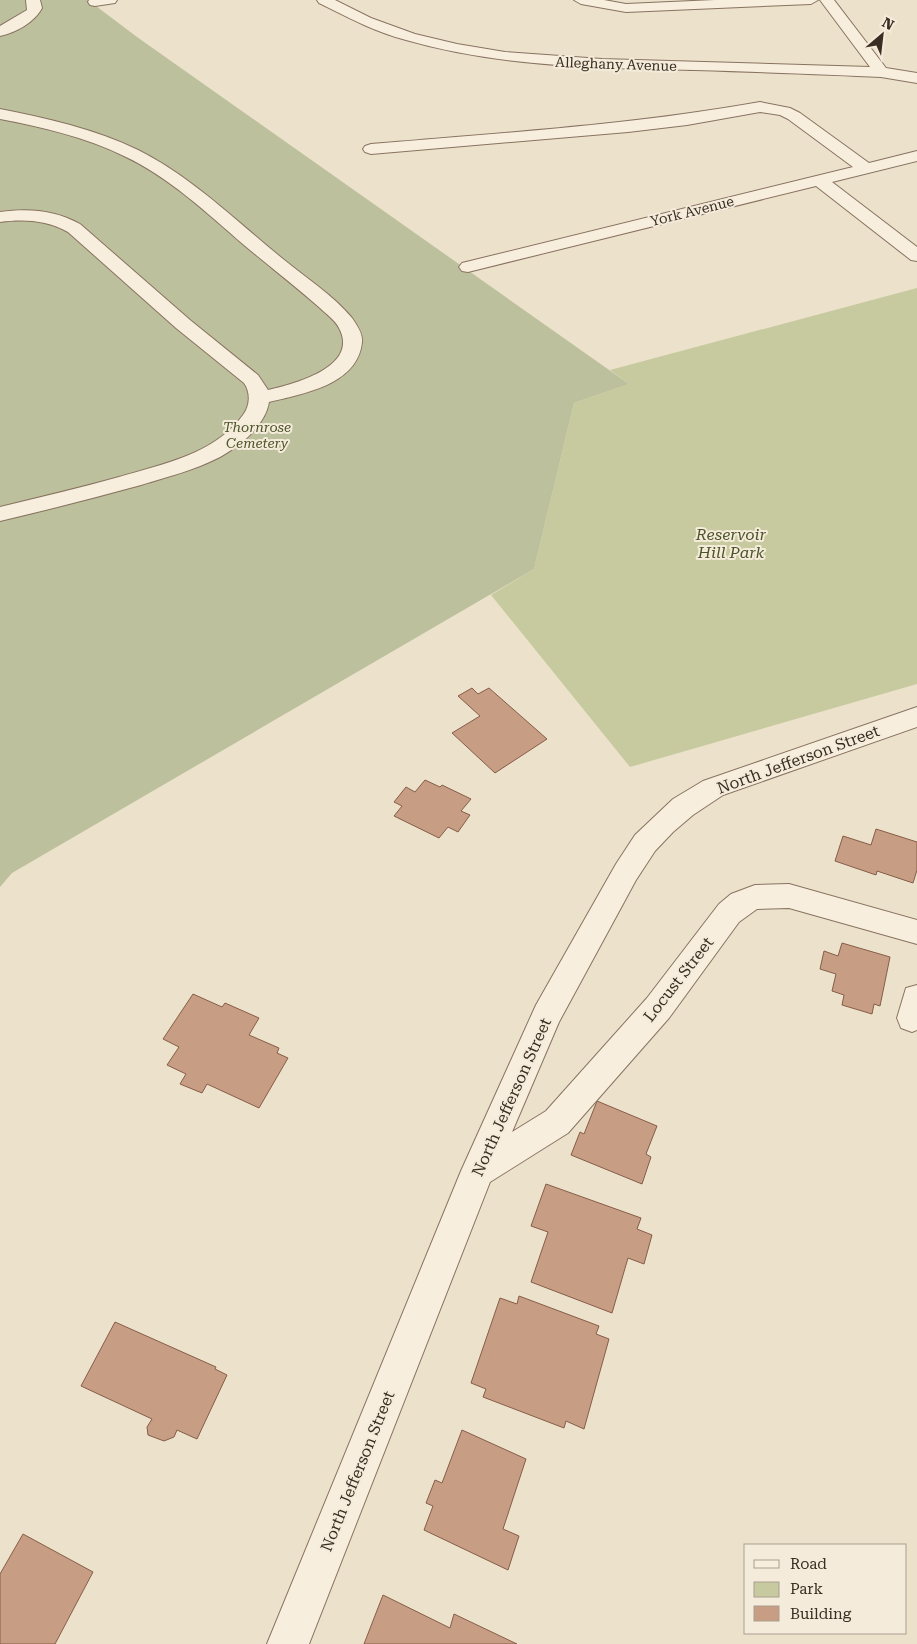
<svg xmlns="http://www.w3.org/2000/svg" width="917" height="1644" font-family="'Roboto Serif',serif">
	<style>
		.green { fill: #c7ca9f }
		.cemetery { fill: #bdc09d }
		.building { fill: #c79d84; stroke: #865d48 }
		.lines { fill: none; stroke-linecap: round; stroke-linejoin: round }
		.minor-casing { stroke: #887360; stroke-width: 2 }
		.minor { fill: #f7eede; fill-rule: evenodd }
		.labels { text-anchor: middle; stroke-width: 4; stroke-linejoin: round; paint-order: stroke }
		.far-street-label { font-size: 14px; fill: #3a2d22; stroke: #f4ebda }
		.far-park-label { font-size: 14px; font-style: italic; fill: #4c552a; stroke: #f4ebda }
		.park-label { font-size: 16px; font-style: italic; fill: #4c552a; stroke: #f4ebda }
		.street-label { font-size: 16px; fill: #3a2d22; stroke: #f4ebda }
	</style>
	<rect width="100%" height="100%" fill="#ece1cb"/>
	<polygon class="green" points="917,288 917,684 630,767 491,595 534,569 574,403 629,384 610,370"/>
	<polygon class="cemetery" points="0,0 88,0 137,37 629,384 574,403 534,569 12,873 0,887"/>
	<g class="building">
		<polygon points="472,688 478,694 489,688 547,739 495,773 452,733 480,716 458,696"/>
		<polygon points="425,780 440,787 442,785 471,799 461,811 470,815 458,832 448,827 439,838 394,816 402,806 394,802 406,787 415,792"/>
		<polygon points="876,829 917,842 917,870 913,883 877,871 876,875 835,861 843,836 871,845"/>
		<polygon points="842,943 890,957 880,1006 874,1004 872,1014 842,1005 844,995 832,991 836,974 820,969 824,951 838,956"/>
		<polygon points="193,994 222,1007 225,1003 259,1018 249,1035 279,1048 277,1053 288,1058 259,1108 207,1084 202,1093 180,1084 186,1074 167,1065 179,1047 163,1039"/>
		<polygon points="597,1101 657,1126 646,1154 651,1157 642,1184 571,1155 580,1132 584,1134"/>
		<polygon points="546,1184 641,1218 637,1229 652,1235 644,1264 628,1258 612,1313 531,1282 548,1232 531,1226"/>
		<polygon points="519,1296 599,1326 596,1334 609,1339 584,1429 566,1421 564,1428 483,1397 486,1389 471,1383 500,1298 517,1304"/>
		<polygon points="115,1322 216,1367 215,1369 227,1375 197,1439 177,1430 174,1437 164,1441 148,1435 147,1427 152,1419 81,1386"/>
		<polygon points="462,1430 526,1459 503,1529 519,1536 508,1570 424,1530 433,1506 426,1503 435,1480 442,1483"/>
		<polygon points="23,1534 93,1572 55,1644 0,1644 0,1574"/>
		<polygon points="383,1595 450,1628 454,1614 517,1644 364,1644"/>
	</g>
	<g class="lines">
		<g class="minor-casing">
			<g id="minor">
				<path d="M 26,0 L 40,0 L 42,8 C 35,22 15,33 0,36 L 0,26 L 27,10 Z"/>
				<polygon points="89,0 117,0 115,3 95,6 90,5 88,2"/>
				<path d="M 317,0 L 335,0 L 371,18 L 415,34 L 457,44 L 505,52 L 602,59 L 870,67 L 820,0 L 834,0 L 886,68 L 917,73 L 917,83 L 881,77 C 819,74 757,72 695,70 C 598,68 500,67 406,40 C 375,32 347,17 319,3 Z"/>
				<polygon points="574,0 604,0 626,4 715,0 818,0 811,4 626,12 581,4"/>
				<path d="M 760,102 L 790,108 L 800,113 L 869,163 L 917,151 L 917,161 L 832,182 L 917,247 L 917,261 L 911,260 L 816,186 L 468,272 L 462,271 L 459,267 L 462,263 L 853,167 L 788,119 L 780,115 L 760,112 L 687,125 L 628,132 L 371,154 L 365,152 L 363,149 L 365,146 L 371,144 C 501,133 631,125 760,102 Z"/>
				<path d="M 0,109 C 46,118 95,129 138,150 C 192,177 236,221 283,259 C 306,278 333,295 352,318 C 357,325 363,334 362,342 C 358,385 302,394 269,402 C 265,426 240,446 220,457 C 195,470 167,477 141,485 C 94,498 47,510 0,521 L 0,507 C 40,497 80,488 119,477 C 163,464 215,454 243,415 C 250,406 251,393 244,383 L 176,328 L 68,232 C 46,220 24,219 0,222 L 0,212 C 28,208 55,210 80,224 L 190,320 L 258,375 L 268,390 C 294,384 360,367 339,328 C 335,320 326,314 320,308 C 295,286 269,266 244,245 C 207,213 169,177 124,156 C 85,137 42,127 0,119 Z"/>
				<polygon points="917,707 917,727 723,795 693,815 673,832 655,851 636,880 559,1022 512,1132 546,1111 647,998 719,904 731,894 755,885 789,884 917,920 917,944 789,908 757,909 739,922 669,1018 568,1133 490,1182 309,1644 267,1644 461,1171 536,1005 616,864 635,835 673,799 703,781"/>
				<polygon points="917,985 917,1030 912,1032 901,1028 897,1018 906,988"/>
			</g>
		</g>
		<use href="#minor" class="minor"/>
	</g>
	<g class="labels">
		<g class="far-street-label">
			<text transform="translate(616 64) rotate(2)" y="5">Alleghany Avenue</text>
			<text transform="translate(692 211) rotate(-14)" y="5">York Avenue</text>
		</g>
		<g class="far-park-label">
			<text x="257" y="432">Thornrose<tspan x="257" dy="16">Cemetery</tspan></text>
		</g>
		<g class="park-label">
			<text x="731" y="540">Reservoir<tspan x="731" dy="18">Hill Park</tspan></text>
		</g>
		<g class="street-label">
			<text transform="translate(798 759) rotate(-20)" y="6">North Jefferson Street</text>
			<text transform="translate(678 979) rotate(-52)" y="6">Locust Street</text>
			<text transform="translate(511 1097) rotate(-66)" y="6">North Jefferson Street</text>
			<text transform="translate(357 1471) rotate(-68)" y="6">North Jefferson Street</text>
		</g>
	</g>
	<rect x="744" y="1544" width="162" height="90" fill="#f4ebda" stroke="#aa9f90"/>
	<rect x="754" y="1560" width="25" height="8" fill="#f7eede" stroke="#aa9f90"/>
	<text x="790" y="1569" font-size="15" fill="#3a2d22">Road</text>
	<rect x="754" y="1582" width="25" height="15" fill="#c7ca9f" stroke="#aa9f90"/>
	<text x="790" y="1594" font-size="15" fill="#3a2d22">Park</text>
	<rect x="754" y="1606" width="25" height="15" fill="#c79d84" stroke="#aa9f90"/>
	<text x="790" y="1619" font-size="15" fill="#3a2d22">Building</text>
	<g transform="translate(882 35) rotate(28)" stroke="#f4ebda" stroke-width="4" paint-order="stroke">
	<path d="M0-4L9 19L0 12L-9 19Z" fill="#3a2d22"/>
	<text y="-8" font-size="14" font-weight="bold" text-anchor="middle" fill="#3a2d22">N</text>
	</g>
</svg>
